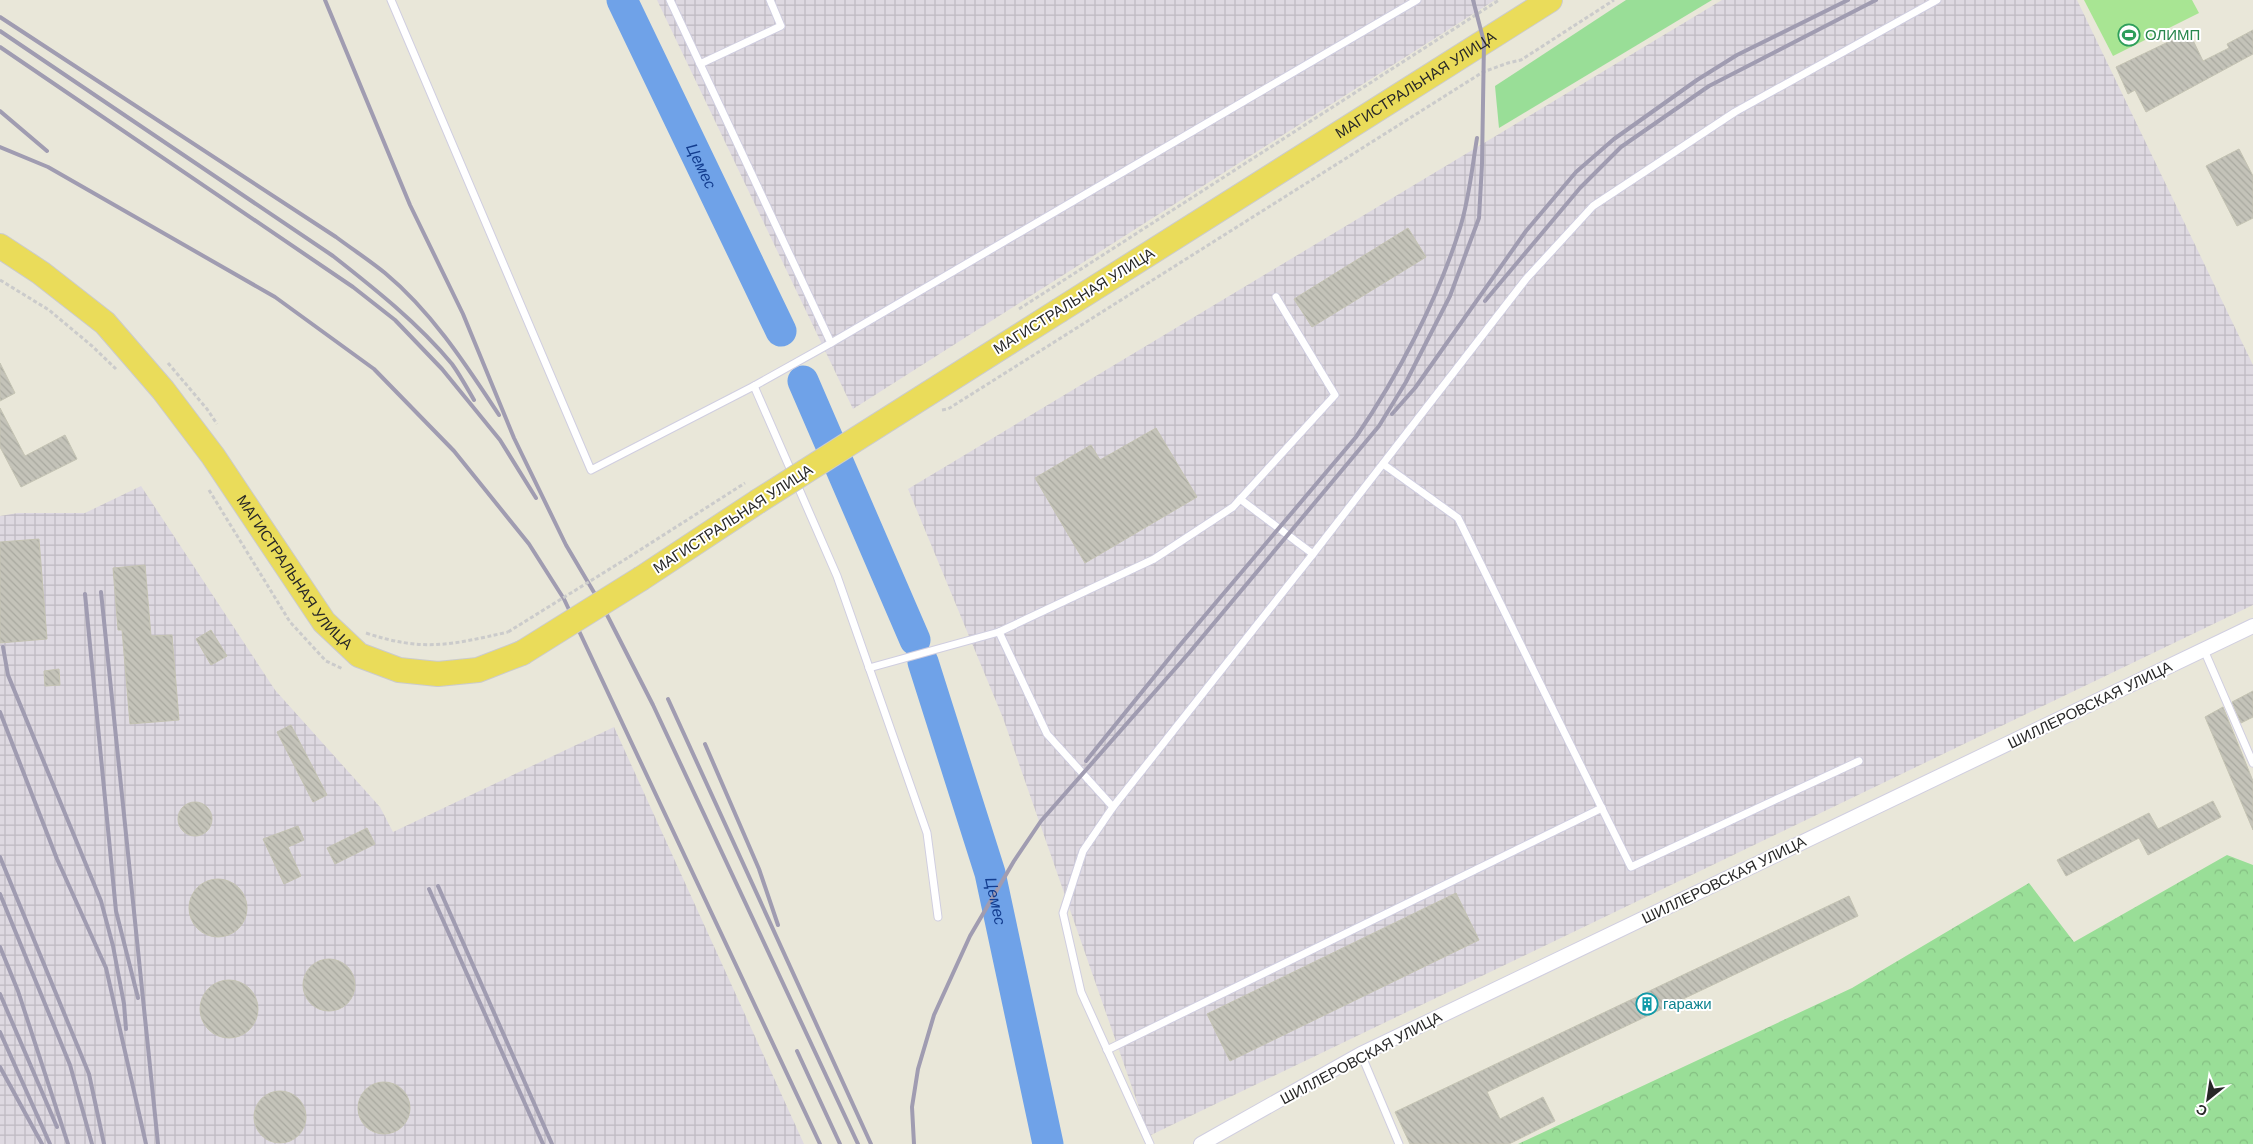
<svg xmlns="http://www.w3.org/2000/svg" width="2253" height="1144" font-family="Arial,sans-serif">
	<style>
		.industrial { fill: url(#industrial-grid) }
		.grass { fill: #99de97 }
		.forest { fill: url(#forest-crowns) }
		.pitch { fill: #a8e593 }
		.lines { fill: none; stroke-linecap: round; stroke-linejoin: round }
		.river { stroke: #6fa2e8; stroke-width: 31 }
		.building { fill: url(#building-back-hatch); stroke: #c4c3b3 }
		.service-casing { stroke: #d0cee0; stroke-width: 9 }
		.minor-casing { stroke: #d0cee0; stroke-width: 16 }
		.trunk-casing { stroke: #cbcbcb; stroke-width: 26 }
		.path { stroke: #cbcbcb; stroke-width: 3; stroke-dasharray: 4 2.5; stroke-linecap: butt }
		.service { stroke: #fff; stroke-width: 7 }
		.minor { stroke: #fff; stroke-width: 14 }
		.trunk { stroke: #eadc5a; stroke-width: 24 }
		.rail { stroke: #a09cb1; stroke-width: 4 }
		.trunk-bridge-casing { stroke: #cbcbcb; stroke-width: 26; stroke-linecap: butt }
		.path-bridge { stroke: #cbcbcb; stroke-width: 3; stroke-dasharray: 4 2.5; stroke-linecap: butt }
		.trunk-bridge { stroke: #eadc5a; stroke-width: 24 }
		.labels { text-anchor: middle; stroke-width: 4; stroke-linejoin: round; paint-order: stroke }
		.leisure-label { font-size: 15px; fill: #27864d; stroke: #fff; text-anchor: start }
		.street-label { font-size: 15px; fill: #272727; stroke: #fff }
		.culture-label { font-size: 15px; fill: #0d838f; stroke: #fff; text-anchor: start }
		.water-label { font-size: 16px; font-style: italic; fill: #133d8f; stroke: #fff }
	</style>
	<defs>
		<pattern id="industrial-grid" width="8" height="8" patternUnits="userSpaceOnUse" patternTransform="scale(1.25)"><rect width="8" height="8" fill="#ded9e1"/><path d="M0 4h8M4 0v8" fill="none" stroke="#bebac1"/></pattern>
		<pattern id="forest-crowns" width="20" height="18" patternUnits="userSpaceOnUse" patternTransform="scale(1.25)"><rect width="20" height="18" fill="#99de97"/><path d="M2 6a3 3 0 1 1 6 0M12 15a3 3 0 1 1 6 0" fill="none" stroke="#84be82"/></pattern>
		<pattern id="building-back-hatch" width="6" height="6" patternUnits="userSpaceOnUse" patternTransform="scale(1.25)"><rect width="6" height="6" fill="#c4c3b9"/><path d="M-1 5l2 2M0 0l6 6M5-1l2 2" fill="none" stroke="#a8a89f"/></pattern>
	</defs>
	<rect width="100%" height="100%" fill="#e9e7d9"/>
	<g class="industrial">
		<polygon points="657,0 1495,0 853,409"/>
		<polygon points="1722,0 2077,0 2253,365 2253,605 1149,1136 1003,718 908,489"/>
		<polygon points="141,486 275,690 380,807 393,832 614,727 804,1144 0,1144 0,516 18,513 85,513"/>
	</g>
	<polygon class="grass" points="1626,0 1712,0 1499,128 1495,86"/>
	<polygon class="forest" points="2227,855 2253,865 2253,1144 1518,1144 1852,988 2029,883 2074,942"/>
	<polygon class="pitch" points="2084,0 2192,0 2199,13 2113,56"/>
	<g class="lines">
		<g class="river">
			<path id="s1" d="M 622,0 L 781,331"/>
			<polyline points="803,381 915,640"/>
			<path id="s2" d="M 923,662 L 990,873 L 1048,1144"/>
		</g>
	</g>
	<g class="building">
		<polygon points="2253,30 2253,54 2146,112 2135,90 2128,94 2116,67 2189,32 2203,61 2229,48 2227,44"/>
		<polygon points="2239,149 2253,176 2253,218 2237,226 2206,166"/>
		<polygon points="1408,228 1426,257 1312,327 1294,299"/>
		<polygon points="0,363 15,393 0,401"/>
		<polygon points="0,408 25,456 65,435 77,459 21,487 0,447"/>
		<polygon points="1156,428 1197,497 1085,563 1035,478 1091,445 1100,460"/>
		<polygon points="39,539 47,639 0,643 0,542"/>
		<polygon points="145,565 151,636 172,635 179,720 130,724 122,630 118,630 113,568"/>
		<polygon points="211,630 227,656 211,665 196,639"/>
		<polygon points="59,669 60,685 45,686 44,671"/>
		<polygon points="2253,691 2253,717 2241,723 2232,702"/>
		<polygon points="2223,707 2253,781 2253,830 2205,717"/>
		<polygon points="291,725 327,795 313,802 277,732"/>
		<polygon points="2213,801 2221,817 2148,855 2139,838 2066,876 2057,860 2149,813 2158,829"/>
		<circle cx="195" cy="819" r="17"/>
		<polygon points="298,826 304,840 288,847 301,876 284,884 263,839"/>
		<polygon points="367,828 375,844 335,864 327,848"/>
		<circle cx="218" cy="908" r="29"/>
		<polygon points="1456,893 1479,940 1230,1061 1207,1014"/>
		<polygon points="1849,896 1858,916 1487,1092 1500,1119 1543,1097 1555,1121 1509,1144 1410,1144 1395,1112"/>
		<circle cx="329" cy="985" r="26"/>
		<circle cx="229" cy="1009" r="29"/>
		<circle cx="384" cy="1108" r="26"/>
		<circle cx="280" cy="1117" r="26"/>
	</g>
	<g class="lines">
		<g class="service-casing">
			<g id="service">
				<polyline points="391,0 591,470 754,386 837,576 927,833 938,917"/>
				<polyline points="670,0 831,343"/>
				<polyline points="700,64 781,26 770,0"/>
				<polyline points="754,386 831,343 1417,0"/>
				<polyline points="1383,464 1458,518 1631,867 1859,761"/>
				<polyline points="1240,499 1313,554"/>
				<polyline points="999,632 1047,734 1113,807"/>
				<polyline points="2204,650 2253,763"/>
				<polyline points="869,668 999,632 1154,559 1233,507 1335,395 1276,297"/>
				<polyline points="1107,1050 1602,808"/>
				<polyline points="1361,1054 1399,1144"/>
				<polyline points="1150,1144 1081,992 1063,913 1083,851 1113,807 1313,554 1526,279 1593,206 1735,112 1937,0"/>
			</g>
		</g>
		<g class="minor-casing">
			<polyline id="minor" points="1201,1144 1361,1054 2253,626"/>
		</g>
		<g class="trunk-casing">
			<g id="trunk">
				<path id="s3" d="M 0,246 L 41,273 L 105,323 L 163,390 L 213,456 L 324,622 L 359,655 L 399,670 L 438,674 L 478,670 L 522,653"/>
				<path id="s4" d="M 1060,310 L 1550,0"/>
				<polyline points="642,578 757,502"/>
			</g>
		</g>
		<g class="path">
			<polyline points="0,280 49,310 92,346 116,369"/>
			<polyline points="1019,309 1499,0"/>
			<polyline points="168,363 207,409 217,424"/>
			<polyline points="942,410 948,409 1483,72 1508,63 1521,60 1614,0"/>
			<polyline points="209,490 290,622 326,661 343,669"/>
			<polyline points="629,557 745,483"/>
			<path d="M 366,633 C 423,652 451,645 508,632"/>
		</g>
		<use href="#service" class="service"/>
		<use href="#minor" class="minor"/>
		<use href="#trunk" class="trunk"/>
		<g class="rail">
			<polyline points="325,0 410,205 463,314 514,438 566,545 605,611 653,705 858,1144"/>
			<path d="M 0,17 L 336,237 C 352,249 369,260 385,273 C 432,312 466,365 499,415"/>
			<path d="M 0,31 L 333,256 C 375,289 418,323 452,364 C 460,375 467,388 474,400"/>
			<polyline points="0,47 353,287 395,320 442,369 500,440 536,498"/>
			<polyline points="0,111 47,151"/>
			<polyline points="0,147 48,167 275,297 374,369 454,451 529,544 564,599 820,1144"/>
			<polyline points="1485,301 1580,188 1621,147 1709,86 1876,0"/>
			<polyline points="1392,414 1415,388 1526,231 1576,172 1614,139 1697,80 1737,55 1848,0"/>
			<polyline points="101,592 158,1144"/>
			<polyline points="85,594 116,911 138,998"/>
			<polyline points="3,647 8,675 101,901 113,946 124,1004 126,1029"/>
			<polyline points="668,699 871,1144"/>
			<polyline points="0,712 57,859 106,968 146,1144"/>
			<polyline points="705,744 759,869 778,925"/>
			<path d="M 1086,761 L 1180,645 L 1356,437 C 1398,376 1438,299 1460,228 C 1469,200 1472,168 1477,138"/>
			<polyline points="0,857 89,1074 104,1144"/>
			<polyline points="438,886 552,1144"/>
			<polyline points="429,889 543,1144"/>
			<polyline points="0,894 70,1065 92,1144"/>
			<polyline points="0,947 18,991 68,1144"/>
			<polyline points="0,994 57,1127"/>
			<polyline points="0,1032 50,1144"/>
			<polyline points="797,1051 840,1144"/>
			<polyline points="0,1067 42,1144"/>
			<polyline points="914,1144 912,1107 918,1069 934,1015 970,936 1014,861 1041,821 1189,653 1379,426 1406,382 1450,296 1479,218 1482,164 1484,42 1473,0"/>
		</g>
		<g class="trunk-bridge-casing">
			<g id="trunk-bridge">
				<polyline points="757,502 1060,310"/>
				<polyline points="522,653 642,578"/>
			</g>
		</g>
		<polyline class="path-bridge" points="508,632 629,557"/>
		<use href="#trunk-bridge" class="trunk-bridge"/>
	</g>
	<defs>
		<g id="stadium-ring" transform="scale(1.125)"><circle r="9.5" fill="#fff" stroke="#2e9e5b" stroke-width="1.5"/><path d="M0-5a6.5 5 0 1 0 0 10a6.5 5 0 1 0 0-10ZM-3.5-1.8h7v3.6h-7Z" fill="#2e9e5b"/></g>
		<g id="building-ring" transform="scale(1.125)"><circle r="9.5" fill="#fff" stroke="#0f9aa8" stroke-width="1.5"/><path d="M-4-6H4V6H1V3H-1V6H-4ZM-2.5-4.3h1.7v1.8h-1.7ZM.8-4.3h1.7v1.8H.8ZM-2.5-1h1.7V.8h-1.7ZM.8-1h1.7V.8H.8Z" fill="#0f9aa8"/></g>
	</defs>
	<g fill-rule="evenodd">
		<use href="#stadium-ring" x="2129" y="35"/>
		<use href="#building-ring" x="1647" y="1004"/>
	</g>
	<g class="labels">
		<g class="leisure-label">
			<text x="2145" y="40">ОЛИМП</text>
		</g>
		<g class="street-label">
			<text dy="5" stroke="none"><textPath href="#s4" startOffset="421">МАГИСТРАЛЬНАЯ УЛИЦА</textPath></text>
			<text transform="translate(1074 301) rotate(-32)" y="5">МАГИСТРАЛЬНАЯ УЛИЦА</text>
			<text transform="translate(733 519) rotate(-33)" y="5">МАГИСТРАЛЬНАЯ УЛИЦА</text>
			<text dy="5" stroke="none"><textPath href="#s3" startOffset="444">МАГИСТРАЛЬНАЯ УЛИЦА</textPath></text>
			<text transform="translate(2090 705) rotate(-26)" y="5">ШИЛЛЕРОВСКАЯ УЛИЦА</text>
			<text transform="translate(1724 880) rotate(-26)" y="5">ШИЛЛЕРОВСКАЯ УЛИЦА</text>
			<text transform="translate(1361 1058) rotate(-28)" y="5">ШИЛЛЕРОВСКАЯ УЛИЦА</text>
		</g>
		<g class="culture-label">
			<text x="1663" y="1009">гаражи</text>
		</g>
		<g class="water-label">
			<text dy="6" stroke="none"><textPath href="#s1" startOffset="184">Цемес</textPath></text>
			<text dy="6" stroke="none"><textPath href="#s2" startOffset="250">Цемес</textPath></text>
		</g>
	</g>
	<g transform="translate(2208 1099) rotate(210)" stroke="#ffffff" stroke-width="4" paint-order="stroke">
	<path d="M0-4L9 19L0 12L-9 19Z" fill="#272727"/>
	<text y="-8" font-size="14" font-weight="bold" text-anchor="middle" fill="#272727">С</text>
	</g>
</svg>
